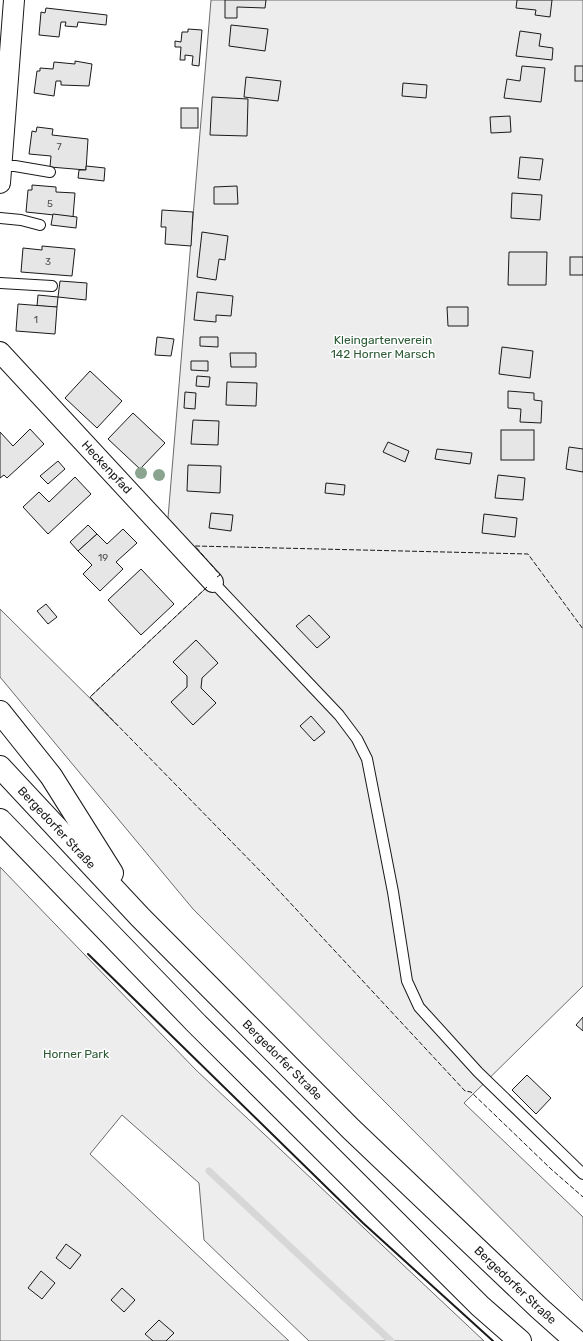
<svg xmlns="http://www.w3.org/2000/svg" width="583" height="1341" font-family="Rubik,sans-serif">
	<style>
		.built { fill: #ededed; stroke: #6a6a6a }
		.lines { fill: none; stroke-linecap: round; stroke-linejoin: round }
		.stream { stroke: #d7d7d7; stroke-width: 7 }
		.building { fill: #e6e6e6; stroke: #1a1a1a }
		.service-casing { stroke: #1a1a1a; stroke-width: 12 }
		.minor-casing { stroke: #1a1a1a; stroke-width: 22 }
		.trunk-casing { stroke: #1a1a1a; stroke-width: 24 }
		.service { stroke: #fff; stroke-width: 10 }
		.minor { stroke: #fff; stroke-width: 20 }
		.trunk { stroke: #fff; stroke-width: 22 }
		.fence { stroke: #1a1a1a; stroke-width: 1; stroke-dasharray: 5 2; stroke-linecap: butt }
		.wall { stroke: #1a1a1a; stroke-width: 2 }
		.tree { fill: #8aa48f }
		.labels { text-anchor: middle; stroke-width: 3; stroke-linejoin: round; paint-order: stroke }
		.number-label { font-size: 10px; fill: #4d4d4d }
		.park-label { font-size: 12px; fill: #2b5a34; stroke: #fff }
		.street-label { font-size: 12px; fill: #1a1a1a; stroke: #fff }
	</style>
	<rect width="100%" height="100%" fill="#fff"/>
	<g class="built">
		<polygon points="211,0 583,0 583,986 464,1103 583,1217 583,1301 193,909 0,677 0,609 118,726 90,697 220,575 168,518"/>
		<polygon points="0,867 196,1070 484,1341 309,1341 204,1240 199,1183 122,1115 90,1154 289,1341 0,1341"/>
	</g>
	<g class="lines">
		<polyline class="stream" points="209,1171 391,1341"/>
	</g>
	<g class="building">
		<polygon points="225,0 266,0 265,8 237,7 237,18 225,18"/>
		<polygon points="517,0 552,0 550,17 535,15 536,10 516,8"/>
		<polygon points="46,8 107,15 106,25 78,22 77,27 65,26 66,22 61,22 59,37 39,35 41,12 45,13"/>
		<polygon points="231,25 268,29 265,51 229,46"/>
		<polygon points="188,29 202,30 199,66 192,65 193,56 185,55 185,60 180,60 181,47 175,47 175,41 181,42 182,32 188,32"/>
		<polygon points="520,31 541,34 539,46 553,48 552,60 516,56"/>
		<polygon points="75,61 92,64 89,86 61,85 61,81 56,81 54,96 34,93 37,71 40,71 40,68 53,69 54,62 75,64"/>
		<polygon points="522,66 545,68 541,102 504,98 507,79 520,81"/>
		<rect x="575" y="66" width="8" height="15"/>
		<polygon points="246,77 281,81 278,101 244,97"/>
		<polygon points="403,83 427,85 426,98 402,96"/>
		<polygon points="212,97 248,99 247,136 210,135"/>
		<rect x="181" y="108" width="17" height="20"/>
		<polygon points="510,116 511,132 491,133 490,117"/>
		<polygon points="37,127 53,129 52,135 88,139 86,170 50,167 51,156 29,154 32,131 36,132"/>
		<polygon points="520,157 543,159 540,180 518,178"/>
		<polygon points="86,166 105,168 104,181 78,178 79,170 86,170"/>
		<polygon points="32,185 56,187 56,192 75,193 73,217 26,212 28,190 32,190"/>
		<polygon points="237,186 238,204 214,204 214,187"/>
		<polygon points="512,193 542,195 540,220 511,218"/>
		<polygon points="162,210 193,212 191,246 165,244 166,227 161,227"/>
		<polygon points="53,214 77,217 76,228 51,225"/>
		<polygon points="202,232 228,236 225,260 219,259 216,280 197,277"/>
		<polygon points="42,246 75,249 72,276 21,272 23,248 42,250"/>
		<polygon points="509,252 547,252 546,285 508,285"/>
		<rect x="570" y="257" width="13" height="18"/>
		<polygon points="60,281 87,283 86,300 58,297"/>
		<polygon points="197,292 233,296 231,316 216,315 216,322 194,320"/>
		<polygon points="38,295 58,297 57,307 37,306"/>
		<polygon points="18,304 57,307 55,334 16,331"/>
		<polygon points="447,307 468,307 468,326 448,326"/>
		<polygon points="157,337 174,339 171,356 155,355"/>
		<polygon points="200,337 218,337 218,347 200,346"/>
		<polygon points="502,347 533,351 530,378 499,374"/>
		<polygon points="230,353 256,353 256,367 231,367"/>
		<polygon points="191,361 208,361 208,371 191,370"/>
		<polygon points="90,371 122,401 97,428 65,398"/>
		<polygon points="197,376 210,377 209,387 196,386"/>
		<polygon points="227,382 257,383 256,406 226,405"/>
		<polygon points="508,391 534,393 534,400 542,401 541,423 520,422 521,409 508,408"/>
		<polygon points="185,392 196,393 195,409 184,408"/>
		<polygon points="133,413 165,443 140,469 108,439"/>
		<polygon points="193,420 219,421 218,445 191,444"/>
		<polygon points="30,429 44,444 7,478 4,475 0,478 0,432 13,446"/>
		<rect x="501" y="430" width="33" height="30"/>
		<polygon points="388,442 409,451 405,462 383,452"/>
		<polygon points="569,447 583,449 583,472 566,469"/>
		<polygon points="437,449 472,453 470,464 435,459"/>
		<polygon points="58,461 65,469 48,484 40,476"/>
		<polygon points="188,465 221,466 220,493 187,491"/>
		<polygon points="498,475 525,478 523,500 495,498"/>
		<polygon points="75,477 91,494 48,534 23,507 39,492 49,502"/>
		<polygon points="326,483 345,485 344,495 325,493"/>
		<polygon points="211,513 233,515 231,531 209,528"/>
		<polygon points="484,514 517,518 515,537 482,533"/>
		<polygon points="88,525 97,534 78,551 70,542"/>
		<polygon points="123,529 137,543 116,562 123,569 100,591 83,574 92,565 78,551 97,534 107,544"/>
		<polygon points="141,569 174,604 141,635 108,600"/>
		<polygon points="46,604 57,617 48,624 37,611"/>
		<polygon points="309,615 330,637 317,648 296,626"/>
		<polygon points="196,640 218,663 202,678 201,688 216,703 193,725 171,702 187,687 187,676 173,662"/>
		<polygon points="311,716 325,732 314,741 300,726"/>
		<polygon points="583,1017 583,1031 576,1025"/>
		<polygon points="527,1075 551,1098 536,1114 512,1090"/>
		<polygon points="66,1244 81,1255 70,1269 56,1258"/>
		<polygon points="41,1271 55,1283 42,1299 28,1288"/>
		<polygon points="122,1288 135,1300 124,1312 111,1300"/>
		<polygon points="159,1320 174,1333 166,1341 153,1341 145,1334"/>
	</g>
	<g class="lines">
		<g class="service-casing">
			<g id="service">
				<polyline points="1,166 15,166 50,172"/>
				<polyline points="0,218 21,220 40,225"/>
				<polyline points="0,283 52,286"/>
				<polyline points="213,582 339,715 357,739 367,759 393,892 407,981 419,1007 478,1072 583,1174"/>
			</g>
		</g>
		<g class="minor-casing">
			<g id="minor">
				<polyline points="0,183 14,0"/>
				<path id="s1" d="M 0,352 L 213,582"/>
			</g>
		</g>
		<g class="trunk-casing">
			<g id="trunk">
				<polyline points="0,712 51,776 112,873"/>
				<path id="s2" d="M 0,767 L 140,917 L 351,1129 L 539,1308 L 576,1341"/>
				<polyline points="0,820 196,1023 480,1306 520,1341"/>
			</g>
		</g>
		<use href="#service" class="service"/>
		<use href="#minor" class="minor"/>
		<use href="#trunk" class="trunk"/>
		<g class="fence">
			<polyline points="217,577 220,575 195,546 528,554 583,629"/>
			<polyline points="207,587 90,697 269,880 465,1091 471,1092 551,1169 583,1197"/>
		</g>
		<polyline class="wall" points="88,954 363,1223 493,1341"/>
	</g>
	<g class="tree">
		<circle cx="141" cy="473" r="6"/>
		<circle cx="159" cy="475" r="6"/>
	</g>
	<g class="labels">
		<g class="number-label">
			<text x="59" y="150">7</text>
			<text x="50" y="207">5</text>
			<text x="48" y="265">3</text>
			<text x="36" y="323">1</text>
			<text x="103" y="561">19</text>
		</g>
		<g class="park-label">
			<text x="383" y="344">Kleingartenverein<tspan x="383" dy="14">142 Horner Marsch</tspan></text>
			<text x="76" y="1058">Horner Park</text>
		</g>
		<g class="street-label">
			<text dy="4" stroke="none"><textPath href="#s1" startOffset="157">Heckenpfad</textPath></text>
			<text dy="4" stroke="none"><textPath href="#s2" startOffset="83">Bergedorfer Straße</textPath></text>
			<text dy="4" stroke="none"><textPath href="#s2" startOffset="407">Bergedorfer Straße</textPath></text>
			<text dy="4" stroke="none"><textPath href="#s2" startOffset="731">Bergedorfer Straße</textPath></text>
		</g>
	</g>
</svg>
